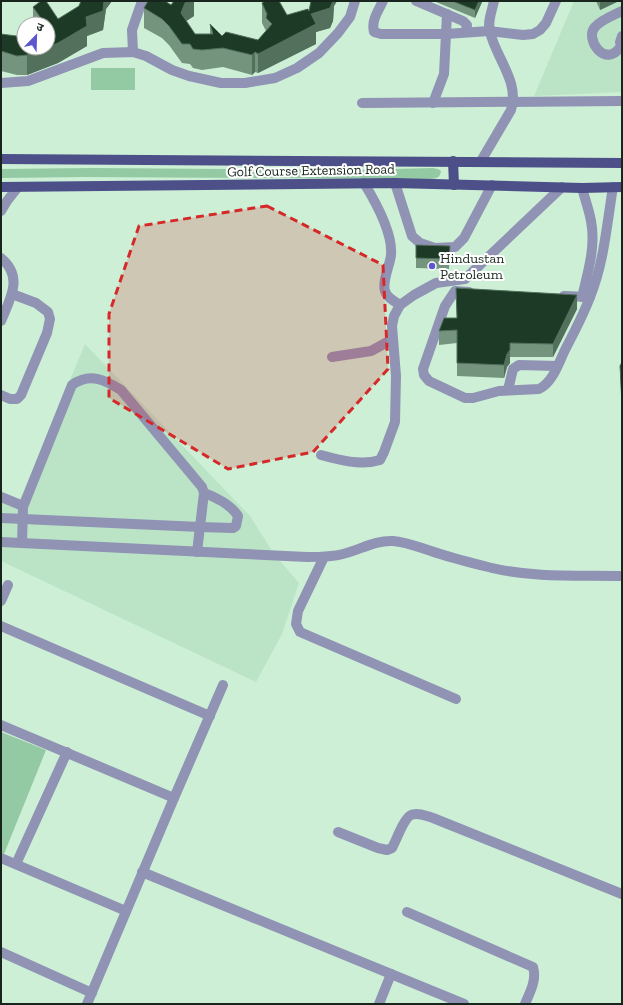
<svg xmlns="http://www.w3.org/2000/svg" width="623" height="1005" font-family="'Zilla Slab','Noto Sans Devanagari',serif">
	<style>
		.built { fill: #bbe4c7 }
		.green { fill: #93c9a3 }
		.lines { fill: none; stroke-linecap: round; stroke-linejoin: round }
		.minor { stroke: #9093b4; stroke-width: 10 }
		.major { stroke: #4d4f88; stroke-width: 10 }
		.wall { fill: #74947e }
		.shaded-wall { fill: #52705c }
		.building { fill: #1d3a27; stroke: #52705c }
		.marked { fill: #d62828; fill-opacity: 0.2; stroke: #d62828; stroke-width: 3; stroke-dasharray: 8 5; stroke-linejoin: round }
		.poi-dot { fill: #5c57cf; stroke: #fff; stroke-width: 1.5 }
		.labels { text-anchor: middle; stroke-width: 4; stroke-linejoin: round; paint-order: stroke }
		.street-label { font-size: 14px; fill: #18251c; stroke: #fff }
		.poi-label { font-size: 14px; fill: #18251c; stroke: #fff; text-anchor: start }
	</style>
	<rect width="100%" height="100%" fill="#ccefd6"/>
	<g class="built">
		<polygon points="574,1 622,1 622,92 534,96"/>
		<polygon points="85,344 250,516 274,554 299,583 282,634 256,682 1,561 1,494 19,502"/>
	</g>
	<g class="green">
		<rect x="91" y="68" width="44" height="22"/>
		<path d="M 93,168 L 357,170 L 433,168 L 438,169 L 441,171 C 440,177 438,178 432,179 L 84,177 L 1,178 L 1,169 Z"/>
		<polygon points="1,732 46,750 4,854 1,853"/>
	</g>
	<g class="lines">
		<g class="minor">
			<path d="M 383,1 C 378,11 371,21 374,32 L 381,34 L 446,34 L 489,31 L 523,35 L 533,34 L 540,30 L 546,23 L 556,1"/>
			<polyline points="416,1 463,21 467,25 466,32"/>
			<polyline points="622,36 620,42 622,48"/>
			<path d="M 621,46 C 606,70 584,39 595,27 C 601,20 614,15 622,11"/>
			<polyline points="133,52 132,30 142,1"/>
			<polyline points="1,83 28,81 103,53 133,52 146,56 172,70 189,76 221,83 245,83 275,78 297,68 319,53 338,33 350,17 355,1"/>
			<polyline points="362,103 622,101"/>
			<polyline points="433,103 444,74 447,14"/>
			<path d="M 481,161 L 511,110 C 520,82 496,58 490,32 C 487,22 492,11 494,1"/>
			<path d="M 364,183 C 375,201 393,233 391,255 C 390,265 382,281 385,291 C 387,298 394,301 400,305"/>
			<polyline points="395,183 412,236 420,243 435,248 455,247 464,238 492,185"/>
			<path d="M 582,188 C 585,199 589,210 591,221 C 596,246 588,272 582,297"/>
			<polyline points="1,211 7,201 18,187"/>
			<path d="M 1,258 C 24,277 10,299 1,321"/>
			<path d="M 469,292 L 455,291 L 445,306 L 423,369 L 424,375 L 429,381 L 465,398 L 473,398 L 499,391 L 539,389 C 552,383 558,365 564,352 C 573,334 583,316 590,297 C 604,263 607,223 613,187"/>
			<polyline points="564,296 590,297"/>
			<polyline points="332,357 371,351 393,339"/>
			<polyline points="508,390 513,369 519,365 557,366"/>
			<polyline points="1,395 10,399 17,399 21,395 47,333 50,319 48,312 36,303 12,294"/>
			<path d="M 321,455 C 339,460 361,466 380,460 L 384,452 L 395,422 L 396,376 L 392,326 L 394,316 L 400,305 L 414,295 L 436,283 L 465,279 L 562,187"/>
			<polyline points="1,497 23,506"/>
			<path d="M 1,518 L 200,527 L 233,528 L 236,526 L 238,516 C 231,505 216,497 204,493"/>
			<path d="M 1,542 L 307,557 C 319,557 332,557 343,554 C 360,550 375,540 393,541 C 406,542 418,547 431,551 C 451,558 472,563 492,568 C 534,578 579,575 622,576"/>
			<path d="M 22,543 L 23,507 L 72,385 C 90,372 105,380 121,390 L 202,487 L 204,493 L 197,552"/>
			<polyline points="324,557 298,611 296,624 300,632 456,699"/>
			<polyline points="1,601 8,585"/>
			<polyline points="1,626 210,716"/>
			<polyline points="1,725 174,798"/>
			<path d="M 338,832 L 378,848 L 387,850 L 392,848 C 396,841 404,818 411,815 C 417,812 427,816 433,818 L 622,894"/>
			<polyline points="1,858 126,911"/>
			<polyline points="16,864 67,752"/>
			<polyline points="142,872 464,1004"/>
			<path d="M 407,912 L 533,967 C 537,980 530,992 525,1004"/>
			<polyline points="1,952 92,993"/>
			<polyline points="87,1004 174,798 223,685"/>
			<polyline points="379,1004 391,974"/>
		</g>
		<g class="major">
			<polyline points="1,159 622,163"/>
			<polyline points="453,161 454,185"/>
			<polyline points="1,187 395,183 582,188 622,187"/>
		</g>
	</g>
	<g class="wall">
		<polygon points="81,1 112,1 106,9 103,30 87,36 87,46 58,63 27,75 17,75 1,71 1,34 24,48 48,24 33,24 33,7 58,19 79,6"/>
		<polygon points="194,1 194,16 186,21 195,34 210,34 210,24 222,36 258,40 266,31 262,23 262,3 287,15 309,11 311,1 337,1 334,6 333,21 330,28 316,32 316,44 258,73 255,72 252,75 223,67 202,70 193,68 190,64 182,63 169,45 162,38 144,28 144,8"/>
		<polygon points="436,1 482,1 482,2 475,18 436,2"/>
		<polygon points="596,1 619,1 600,10"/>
		<polygon points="416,245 450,246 449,269 416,268"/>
		<polygon points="577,309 553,357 510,357 510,363 507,367 504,378 457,376 457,343 439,345 439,331 456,318"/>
		<polygon points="622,362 622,409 620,380 620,366"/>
	</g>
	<g class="shaded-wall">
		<polygon points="104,1 112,1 106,9 103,30 87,36 87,46 58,63 27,75 27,55 46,48 48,48 48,47 86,17"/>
		<polygon points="188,1 194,1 194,16 185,22 181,13 185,3"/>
		<polygon points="333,1 337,1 334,6 333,21 330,28 316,32 316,44 258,73 258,54 311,14"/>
		<polygon points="479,1 482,1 482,2 475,18 475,10"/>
		<polygon points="600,1 619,1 600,10"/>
		<polygon points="255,52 255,72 252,75 252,55"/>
		<polygon points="577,295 577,309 553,357 553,344"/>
		<polygon points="510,343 510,363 507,367 504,378 504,365"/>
	</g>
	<g class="building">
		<polygon points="41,1 46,1 58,19 79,6 81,1 104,1 103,11 86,17 87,26 58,43 48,47 48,24 45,24 33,7"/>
		<polygon points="148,1 162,1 163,2 165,1 171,5 174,1 188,1 185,3 181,13 195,34 213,34 210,24 222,36 226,32 258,40 272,24 266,18 267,14 262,3 265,1 279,1 287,15 308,9 309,11 311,1 333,1 330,8 311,14 316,24 258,54 255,52 252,55 223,48 202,50 193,49 190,44 182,44 169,26 162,19 144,8"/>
		<polygon points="452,1 479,1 475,10"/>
		<polygon points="1,34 24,37 24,48 46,48 27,55 17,56 1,51"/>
		<polygon points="416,245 450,246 449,259 416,258"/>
		<polygon points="456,288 577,295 553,344 510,343 510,350 507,354 504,365 457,363 457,330 439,331 444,318 457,318"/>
		<polygon points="622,362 622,396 620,366"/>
	</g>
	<path class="marked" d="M 267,206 L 383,265 L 388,369 L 313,452 L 228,469 L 109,398 L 109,314 L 139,226 Z"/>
	<circle class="poi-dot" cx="432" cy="266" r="4"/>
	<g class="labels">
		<g class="street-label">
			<text transform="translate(311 170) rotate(-1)" y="5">Golf Course Extension Road</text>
		</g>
		<g class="poi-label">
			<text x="440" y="263">Hindustan<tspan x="440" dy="16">Petroleum</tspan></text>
		</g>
	</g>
	<rect width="623" height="1005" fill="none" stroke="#18251c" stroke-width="4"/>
	<g transform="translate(36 36) rotate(23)"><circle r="19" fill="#ffffff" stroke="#a3a8a4"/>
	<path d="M0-3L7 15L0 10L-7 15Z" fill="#5c57cf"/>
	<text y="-6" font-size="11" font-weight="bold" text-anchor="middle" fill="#18251c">उ</text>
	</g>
</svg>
